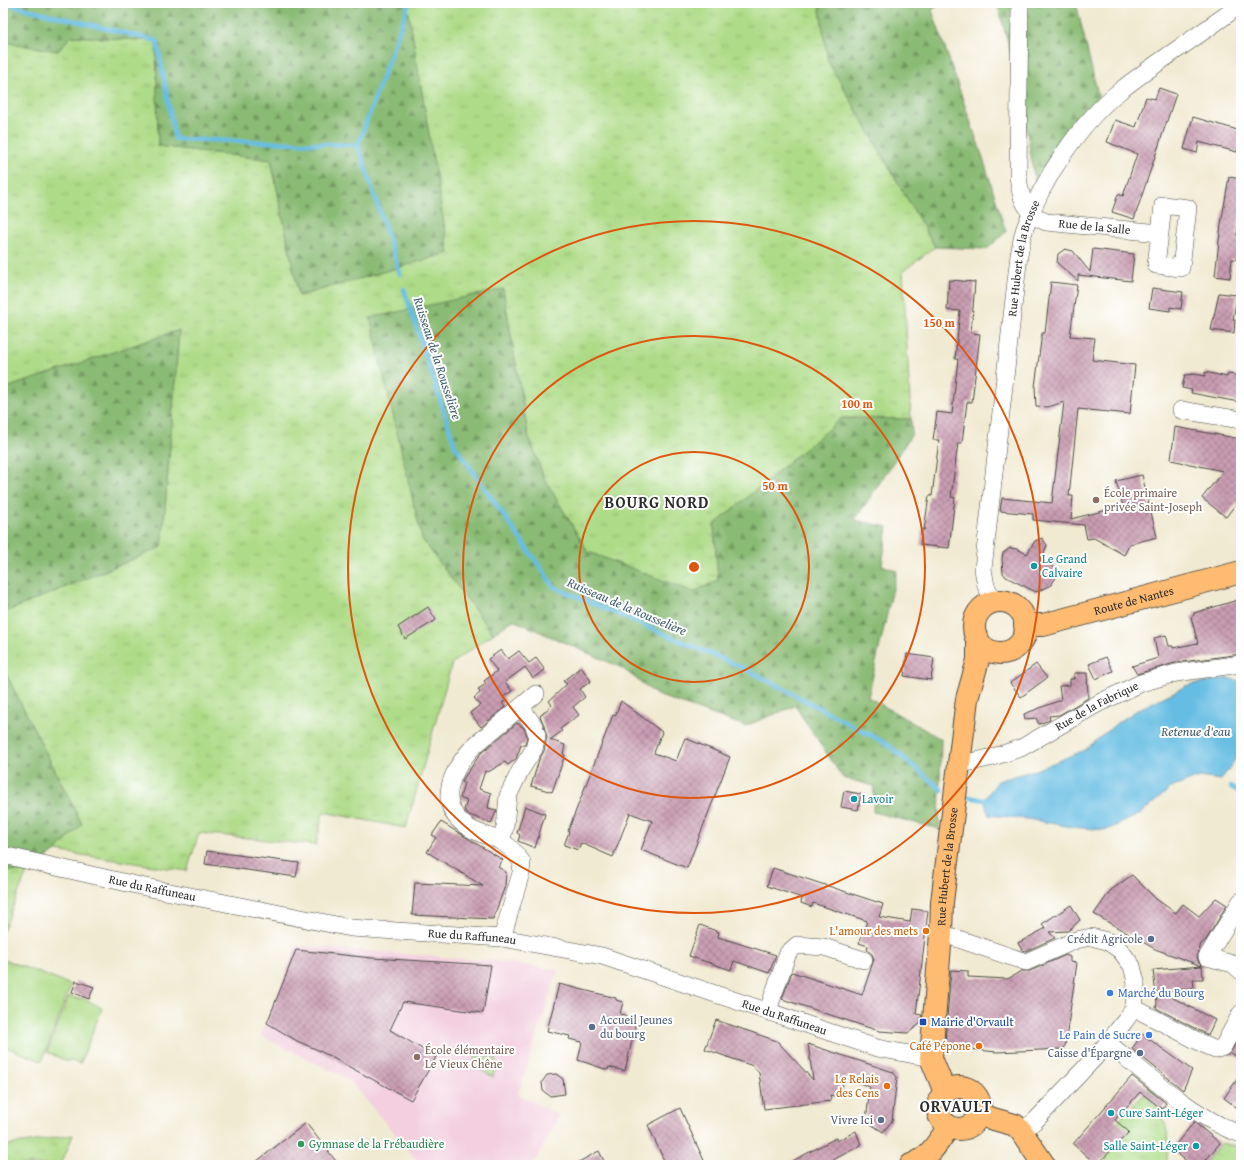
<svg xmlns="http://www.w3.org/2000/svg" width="1244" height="1168" font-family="'Gentium Book Plus',serif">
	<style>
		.built { fill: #f3cfdf }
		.grass { fill: url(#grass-tufts); stroke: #6c8359 }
		.forest { fill: url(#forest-firs); stroke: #5a7350 }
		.pitch { fill: #aedb87; stroke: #6c8359 }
		.water { fill: #66bde3; stroke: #487487 }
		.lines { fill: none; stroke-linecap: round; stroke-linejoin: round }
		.stream { stroke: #66bde3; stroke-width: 4.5 }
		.building { fill: url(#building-cross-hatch) }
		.minor-casing { stroke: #494844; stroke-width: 18 }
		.major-casing { stroke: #494844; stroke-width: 24 }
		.minor { stroke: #fff; stroke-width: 17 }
		.major { stroke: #ffbb71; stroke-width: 22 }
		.ring { fill: none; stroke: #df570e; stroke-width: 2 }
		.education-dot { fill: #8d6e63; stroke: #fff; stroke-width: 1.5 }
		.culture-dot { fill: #0f9aa8; stroke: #fff; stroke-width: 1.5 }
		.food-dot { fill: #e8710a; stroke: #fff; stroke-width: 1.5 }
		.service-dot { fill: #5c6f8a; stroke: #fff; stroke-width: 1.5 }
		.shop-dot { fill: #3f7fe0; stroke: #fff; stroke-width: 1.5 }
		.transit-dot { fill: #1a4fb4; stroke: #fff; stroke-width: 1.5 }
		.leisure-dot { fill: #2e9e5b; stroke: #fff; stroke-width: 1.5 }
		.labels { text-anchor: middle; stroke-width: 4; stroke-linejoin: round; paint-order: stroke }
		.street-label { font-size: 12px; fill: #2b2b2b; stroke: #fff }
		.education-label { font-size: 12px; fill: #785e54; stroke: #fff; text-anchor: start }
		.culture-label { font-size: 12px; fill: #0d838f; stroke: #fff; text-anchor: start }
		.food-label { font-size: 12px; fill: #c56008; stroke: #fff; text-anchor: end }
		.service-label { font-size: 12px; fill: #4e5e75; stroke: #fff; text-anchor: end }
		.shop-label { font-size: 12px; fill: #366cbe; stroke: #fff; text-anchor: start }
		.transit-label { font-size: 12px; fill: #164399; stroke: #fff; text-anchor: start }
		.leisure-label { font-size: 12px; fill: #27864d; stroke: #fff; text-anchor: start }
		.water-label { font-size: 13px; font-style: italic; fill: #405e6b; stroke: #fff }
		.district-label { font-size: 16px; font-weight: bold; letter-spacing: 1px; fill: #2b2b2b; stroke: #fff }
		.centre { fill: #df570e; stroke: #fff; stroke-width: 2 }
		.ring-label { font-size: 12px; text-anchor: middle; font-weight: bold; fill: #df570e; stroke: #fff; stroke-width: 4; stroke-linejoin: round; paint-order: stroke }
	</style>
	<defs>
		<pattern id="grass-tufts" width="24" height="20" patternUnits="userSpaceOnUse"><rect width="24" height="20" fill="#aedb87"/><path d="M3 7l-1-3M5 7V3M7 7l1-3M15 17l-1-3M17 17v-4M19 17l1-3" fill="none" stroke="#96bc75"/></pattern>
		<pattern id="forest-firs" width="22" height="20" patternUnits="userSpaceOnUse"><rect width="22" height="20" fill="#8abb74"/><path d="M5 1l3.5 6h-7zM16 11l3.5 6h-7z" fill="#71985f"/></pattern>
		<pattern id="building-cross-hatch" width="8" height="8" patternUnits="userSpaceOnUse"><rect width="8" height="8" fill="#c99cb1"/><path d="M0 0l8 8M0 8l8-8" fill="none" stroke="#a37f90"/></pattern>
	</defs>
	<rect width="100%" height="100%" fill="#fff"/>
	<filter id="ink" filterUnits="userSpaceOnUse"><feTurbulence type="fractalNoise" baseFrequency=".025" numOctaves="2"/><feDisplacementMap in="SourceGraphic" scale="8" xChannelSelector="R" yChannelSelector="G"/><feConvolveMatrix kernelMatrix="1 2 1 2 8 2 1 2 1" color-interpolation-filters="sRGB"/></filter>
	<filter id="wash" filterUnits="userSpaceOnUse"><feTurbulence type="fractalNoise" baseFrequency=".012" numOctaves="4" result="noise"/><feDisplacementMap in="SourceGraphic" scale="16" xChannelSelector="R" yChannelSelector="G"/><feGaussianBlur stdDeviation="0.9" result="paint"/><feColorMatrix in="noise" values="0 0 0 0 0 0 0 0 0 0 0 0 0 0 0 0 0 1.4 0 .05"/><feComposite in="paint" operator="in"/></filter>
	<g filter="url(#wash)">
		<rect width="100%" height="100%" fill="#f1ead2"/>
		<polygon class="built" points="296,946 495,961 558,970 518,1094 559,1116 533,1165 421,1165 348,1079 261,1036"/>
		<g class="grass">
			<polygon points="407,3 819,3 828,61 935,247 903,271 911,419 842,418 714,525 718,580 694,593 588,552 544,478 528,434 503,289 422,539 493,634 452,663 406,828 323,812 316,845 199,833 187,871 56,851 82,824 3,668 3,613 162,547 179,331 3,389 3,42 58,51 70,36 157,41 158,146 271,160 299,296 448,253"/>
			<polygon points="3,870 27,872 3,931"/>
			<polygon points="476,1055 497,1059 493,1077 472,1065"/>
			<polygon points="1152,1084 1159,1089 1150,1102 1162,1110 1169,1140 1166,1165 1111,1165 1103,1158 1096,1145"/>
			<polygon points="73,1135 61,1165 3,1165 3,1146"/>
			<polygon points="1222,1143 1241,1148 1241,1165 1203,1165"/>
		</g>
		<g class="forest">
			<polygon points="3,3 407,3 449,253 299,296 271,160 158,146 156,41 71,36 58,51 3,42"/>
			<polygon points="819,3 943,3 932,10 983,158 1006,232 987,249 935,247 828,61"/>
			<polygon points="997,3 1076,3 1099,99 1035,182 1019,83"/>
			<polygon points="503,289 528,434 544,478 588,552 694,592 718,580 714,525 842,418 911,419 912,434 855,520 888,527 882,565 897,571 868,697 941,739 939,829 873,812 874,786 843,778 795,706 745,726 657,695 622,668 513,620 493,634 422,539 370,318"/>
			<polygon points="179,330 162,547 3,613 3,389"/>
			<polygon points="3,668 82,824 56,851 27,872 3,870"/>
		</g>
		<g class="pitch">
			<polygon points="3,959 71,985 42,1061 3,1046"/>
			<polygon points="69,996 78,999 83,998 102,1008 80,1064 71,1061 66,1061 47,1052"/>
		</g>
		<polygon class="water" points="1227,678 1241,681 1241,751 1221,780 1199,777 1171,788 1140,814 1107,830 1072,827 1028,819 989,815 984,800 998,781 1038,769 1085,750 1117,723 1139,709 1188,685"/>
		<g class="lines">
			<g class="stream">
				<polyline points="3,3 157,41 175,139 358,145"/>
				<polyline points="400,274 358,145 409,3"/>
				<polyline points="404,289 455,446 554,587 746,669 887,744 942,790"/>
				<polyline points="1231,787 1241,793"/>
				<polyline points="969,797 984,800"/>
			</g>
		</g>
		<g id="blocks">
			<g class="building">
				<polygon points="1159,88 1176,94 1134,219 1112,212 1118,194 1123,196 1137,154 1107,142 1115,120 1136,127 1146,97 1155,99"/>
				<polygon points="1193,117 1241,131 1237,152 1199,142 1197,153 1184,149"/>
				<polygon points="1229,177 1241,179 1241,210 1237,235 1241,236 1241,260 1232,259 1230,278 1215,276 1221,224"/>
				<polygon points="1065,249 1073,251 1090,272 1093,249 1134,254 1131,281 1078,275 1078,281 1057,263 1058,254"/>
				<polygon points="949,280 975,282 971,333 980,334 972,402 967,402 962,443 958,443 951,497 955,498 949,548 920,545 922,529 924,530 929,496 932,496 939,440 933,440 937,412 952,414 958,359 955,359 960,311 947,310"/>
				<polygon points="1051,282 1077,285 1070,336 1095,338 1092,360 1135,365 1130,414 1078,409 1069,496 1073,496 1071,519 1123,506 1116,481 1142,475 1157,537 1130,544 1124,555 1094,538 1087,539 1084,525 1033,520 1033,514 1000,511 1002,498 1052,503 1064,402 1048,407 1036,406 1035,387 1042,333 1045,333"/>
				<polygon points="1152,288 1183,292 1181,309 1170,307 1170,311 1149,308"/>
				<polygon points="1219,293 1237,295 1233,320 1235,320 1234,333 1211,330"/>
				<polygon points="1205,372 1227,377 1228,374 1241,376 1239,402 1191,393 1192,390 1182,388 1185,375 1194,374 1205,376"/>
				<polygon points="1175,427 1241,439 1241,497 1226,517 1202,498 1223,471 1171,460"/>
				<polygon points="1042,538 1047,545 1041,561 1054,567 1057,576 1051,585 1036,592 1006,577 1003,573 1002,559 1003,553 1010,548 1017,549 1027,554 1035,541"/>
				<polygon points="1241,599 1241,654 1175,663 1137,674 1132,666 1158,658 1154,638 1166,635 1169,646 1173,646 1173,648 1198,643 1191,617 1194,615 1194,613"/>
				<polygon points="428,607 436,620 405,639 398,627"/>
				<polygon points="501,650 508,659 519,651 529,663 536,658 545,670 533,678 525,667 505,682 512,691 503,697 506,701 502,703 505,707 481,727 470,713 480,705 474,698 480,693 478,689 486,684 484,681 497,671 488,659"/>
				<polygon points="907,654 934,658 931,680 904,676"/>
				<polygon points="1106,657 1113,671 1096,679 1089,664"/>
				<polygon points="1036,664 1047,678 1021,697 1010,683"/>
				<polygon points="581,667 591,681 580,689 585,697 573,707 579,715 560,729 562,731 550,740 565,745 563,754 565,755 552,792 531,786 539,760 544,751 547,737 543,723 540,716 552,705 549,701 567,684 563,681"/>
				<polygon points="1074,673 1087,673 1088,698 1059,715 1049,716 1050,720 1039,724 1036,718 1025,719 1024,714 1061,700 1059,686 1070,685 1070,679 1074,679"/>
				<polygon points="621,701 662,732 654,753 676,761 685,738 730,757 687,868 641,850 652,821 630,813 613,857 581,843 578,850 564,845 569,832 568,831 613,715 615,716"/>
				<polygon points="517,723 524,728 527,736 525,745 521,745 516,759 508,765 505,762 488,772 485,771 479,789 491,793 488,808 497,810 491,823 469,815 464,810 467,801 460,798 464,783 462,782 463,779 481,753"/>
				<polygon points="844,791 861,794 858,810 841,807"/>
				<polygon points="525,806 545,814 535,848 518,841 520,835 517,833"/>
				<polygon points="441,822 503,860 498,867 506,872 505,886 493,919 412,915 415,883 483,886 427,852 436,837 432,835"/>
				<polygon points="207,851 299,863 296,877 205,864"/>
				<polygon points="773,868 883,904 879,917 910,922 912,909 928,911 916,1014 922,1015 921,1023 908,1033 879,1031 782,999 792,972 862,995 874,959 872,954 867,950 868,946 859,943 867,921 813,903 812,907 801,903 802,898 767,886"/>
				<polygon points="1132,875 1156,899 1176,913 1183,904 1199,916 1216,898 1227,905 1206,940 1201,944 1197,956 1198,961 1202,965 1203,979 1193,979 1194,989 1160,991 1215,1020 1208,1035 1156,1008 1157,1003 1153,970 1202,966 1155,949 1094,914 1111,890"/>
				<polygon points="1071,905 1080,920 1068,931 1049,932 1055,938 1026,951 1022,950 1018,943 1046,928 1042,924"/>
				<polygon points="700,925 719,932 718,937 776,955 769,973 734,961 731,970 689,956"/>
				<polygon points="296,950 372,958 491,965 483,1013 403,1002 390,1030 436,1057 411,1100 318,1050 297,1041 267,1023"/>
				<polygon points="1066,955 1070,957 1070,962 1077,963 1065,1046 1062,1049 997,1052 950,1047 945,1042 951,970 968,971 968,977 1008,979 1021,971 1030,971"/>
				<polygon points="76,981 94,987 89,999 72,992"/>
				<polygon points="559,984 616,998 616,1000 623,1002 620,1014 626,1015 624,1020 636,1023 625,1071 609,1067 608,1070 578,1060 582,1042 569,1039 570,1036 547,1031"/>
				<polygon points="716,1020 777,1041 813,1080 808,1044 893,1072 897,1077 892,1121 883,1132 866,1121 870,1087 845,1078 838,1097 830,1095 831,1101 764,1109 759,1073 753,1066 705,1049"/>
				<polygon points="1142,1034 1192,1070 1183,1090 1132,1049"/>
				<polygon points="1241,1034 1241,1058 1230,1053"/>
				<polygon points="556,1074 563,1079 565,1094 550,1096 543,1091 542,1082 547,1075"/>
				<polygon points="1241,1074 1241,1104 1238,1103 1236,1107 1224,1098"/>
				<polygon points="1132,1076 1166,1103 1162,1109 1140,1092 1115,1120 1129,1132 1097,1165 1073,1144"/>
				<polygon points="680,1108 706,1165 666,1165 648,1125"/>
				<polygon points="1194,1122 1220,1143 1202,1165 1191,1165 1172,1149"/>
				<polygon points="306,1123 339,1165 252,1165"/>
				<polygon points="856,1131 861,1145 824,1165 785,1165 836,1138 837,1141"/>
				<polygon points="599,1151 606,1165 573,1165"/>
			</g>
		</g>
	</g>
	<g filter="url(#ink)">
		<use href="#blocks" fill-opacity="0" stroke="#494844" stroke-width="1"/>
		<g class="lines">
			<g class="minor-casing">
				<g id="minor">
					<path id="s1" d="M 1020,3 L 1018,175 C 1020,196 1024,213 1046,222 L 1160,233 L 1156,265 L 1181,268 L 1188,208 L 1163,205 L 1160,233"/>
					<polyline points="1181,410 1241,420"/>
					<path id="s2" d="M 994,601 L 986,586 L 983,569 L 1019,255 C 1021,246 1022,236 1025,228 C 1042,180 1080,122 1121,90 C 1159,60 1202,34 1241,4"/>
					<path id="s3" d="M 958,765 L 993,757 L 1021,748 L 1099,703 L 1141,683 L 1176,673 L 1241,664"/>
					<polyline points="501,842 505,827 508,796 520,771 534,749 537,735 534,726 521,707"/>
					<path id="s4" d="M 3,855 L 145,887 L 351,928 L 502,938 L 602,956 L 877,1048 L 931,1058"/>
					<polyline points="1241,901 1207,957 1233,964 1241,971"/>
					<polyline points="941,933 1026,962 1076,940 1091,937 1107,941 1120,950 1132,966 1136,982 1134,1008 1125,1021 1100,1052 1035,1121 1021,1131"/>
					<path d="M 502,938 L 521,873 L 522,862 C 518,857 513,850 508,846 C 496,836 478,835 466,826 C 434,803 453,768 474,746 L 536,694"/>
					<polyline points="1134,1008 1215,1050 1223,1047 1241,1013"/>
					<polyline points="768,1010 788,953 797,945 824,947 864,960"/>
					<path d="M 1108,1043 C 1144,1072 1197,1120 1241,1134"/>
				</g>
			</g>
			<g class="major-casing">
				<g id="major">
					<circle cx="1000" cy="627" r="26"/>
					<path id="s5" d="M 1025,625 L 1043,625 L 1241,572"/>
					<circle cx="959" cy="1108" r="21"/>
					<path id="s6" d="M 945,1092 L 931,1058 L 941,933 L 942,902 L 967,699 L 978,660 L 978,640"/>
					<polyline points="979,1115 1015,1125 1021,1131 1044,1165"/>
					<path d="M 911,1165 C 930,1158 937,1143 949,1127"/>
				</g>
			</g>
			<use href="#minor" class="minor"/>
			<use href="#major" class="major"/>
		</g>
	</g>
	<g class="ring">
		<circle cx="694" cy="567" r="115"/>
		<circle cx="694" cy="567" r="231"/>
		<circle cx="694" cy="567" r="346"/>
	</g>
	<g class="education-dot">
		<circle cx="1096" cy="500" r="4"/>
		<circle cx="417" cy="1057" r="4"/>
	</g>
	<g class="culture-dot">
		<circle cx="1034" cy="566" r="4"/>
		<circle cx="854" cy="799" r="4"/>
		<circle cx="1111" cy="1113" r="4"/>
		<circle cx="1196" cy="1146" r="4"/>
	</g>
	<g class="food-dot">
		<circle cx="926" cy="931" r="4"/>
		<circle cx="979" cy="1046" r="4"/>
		<circle cx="887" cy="1086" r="4"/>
	</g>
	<g class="service-dot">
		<circle cx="1151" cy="939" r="4"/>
		<circle cx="592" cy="1027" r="4"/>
		<circle cx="1140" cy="1053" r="4"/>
		<circle cx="881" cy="1120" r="4"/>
	</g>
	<g class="shop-dot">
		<circle cx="1110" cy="993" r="4"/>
		<circle cx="1149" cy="1035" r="4"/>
	</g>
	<rect class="transit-dot" x="919" y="1018" width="8" height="8" rx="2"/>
	<circle class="leisure-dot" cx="301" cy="1144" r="4"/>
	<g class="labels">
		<g class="street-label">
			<text dy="4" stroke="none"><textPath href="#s1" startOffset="279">Rue de la Salle</textPath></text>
			<text dy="4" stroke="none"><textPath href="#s2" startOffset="348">Rue Hubert de la Brosse</textPath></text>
			<text dy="4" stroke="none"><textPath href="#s5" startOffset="112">Route de Nantes</textPath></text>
			<text dy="4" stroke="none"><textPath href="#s3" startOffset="152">Rue de la Fabrique</textPath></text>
			<text dy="4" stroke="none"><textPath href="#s6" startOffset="229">Rue Hubert de la Brosse</textPath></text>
			<text dy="4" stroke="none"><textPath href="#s4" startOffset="153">Rue du Raffuneau</textPath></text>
			<text dy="4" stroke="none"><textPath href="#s4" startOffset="477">Rue du Raffuneau</textPath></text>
			<text dy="4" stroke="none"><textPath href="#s4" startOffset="801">Rue du Raffuneau</textPath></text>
		</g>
		<g class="education-label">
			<text x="1104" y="497">École primaire<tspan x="1104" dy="14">privée Saint-Joseph</tspan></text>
			<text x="425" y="1054">École élémentaire<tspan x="425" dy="14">Le Vieux Chêne</tspan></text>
		</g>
		<g class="culture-label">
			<text x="1042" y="563">Le Grand<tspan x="1042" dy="14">Calvaire</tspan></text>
			<text x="862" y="803">Lavoir</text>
			<text x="1119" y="1117">Cure Saint-Léger</text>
			<text x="1188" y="1150" text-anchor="end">Salle Saint-Léger</text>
		</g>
		<g class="food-label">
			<text x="918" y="935">L'amour des mets</text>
			<text x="971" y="1050">Café Pépone</text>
			<text x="879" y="1083">Le Relais<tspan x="879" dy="14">des Cens</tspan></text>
		</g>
		<g class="service-label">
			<text x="1143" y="943">Crédit Agricole</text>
			<text x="600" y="1024" text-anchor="start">Accueil Jeunes<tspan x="600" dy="14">du bourg</tspan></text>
			<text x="1132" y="1057">Caisse d'Épargne</text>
			<text x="873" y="1124">Vivre Ici</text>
		</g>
		<g class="shop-label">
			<text x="1118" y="997">Marché du Bourg</text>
			<text x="1141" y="1039" text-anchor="end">Le Pain de Sucre</text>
		</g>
		<g class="transit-label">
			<text x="931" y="1026">Mairie d'Orvault</text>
		</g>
		<g class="leisure-label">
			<text x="309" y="1148">Gymnase de la Frébaudière</text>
		</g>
		<g class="water-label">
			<text transform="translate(438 358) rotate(72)" y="5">Ruisseau de la Rousselière</text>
			<text transform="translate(627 606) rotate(23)" y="5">Ruisseau de la Rousselière</text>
			<text x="1196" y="736">Retenue d'eau</text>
		</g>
		<g class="district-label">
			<text x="657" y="508">BOURG NORD</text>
			<text x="956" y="1112">ORVAULT</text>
		</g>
	</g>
	<circle cx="694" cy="567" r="6" class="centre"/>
	<g class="ring-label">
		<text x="939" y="327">150 m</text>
		<text x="857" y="408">100 m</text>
		<text x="775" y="490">50 m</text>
	</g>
	<rect width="1244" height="1168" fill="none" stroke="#fff" stroke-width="16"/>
</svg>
